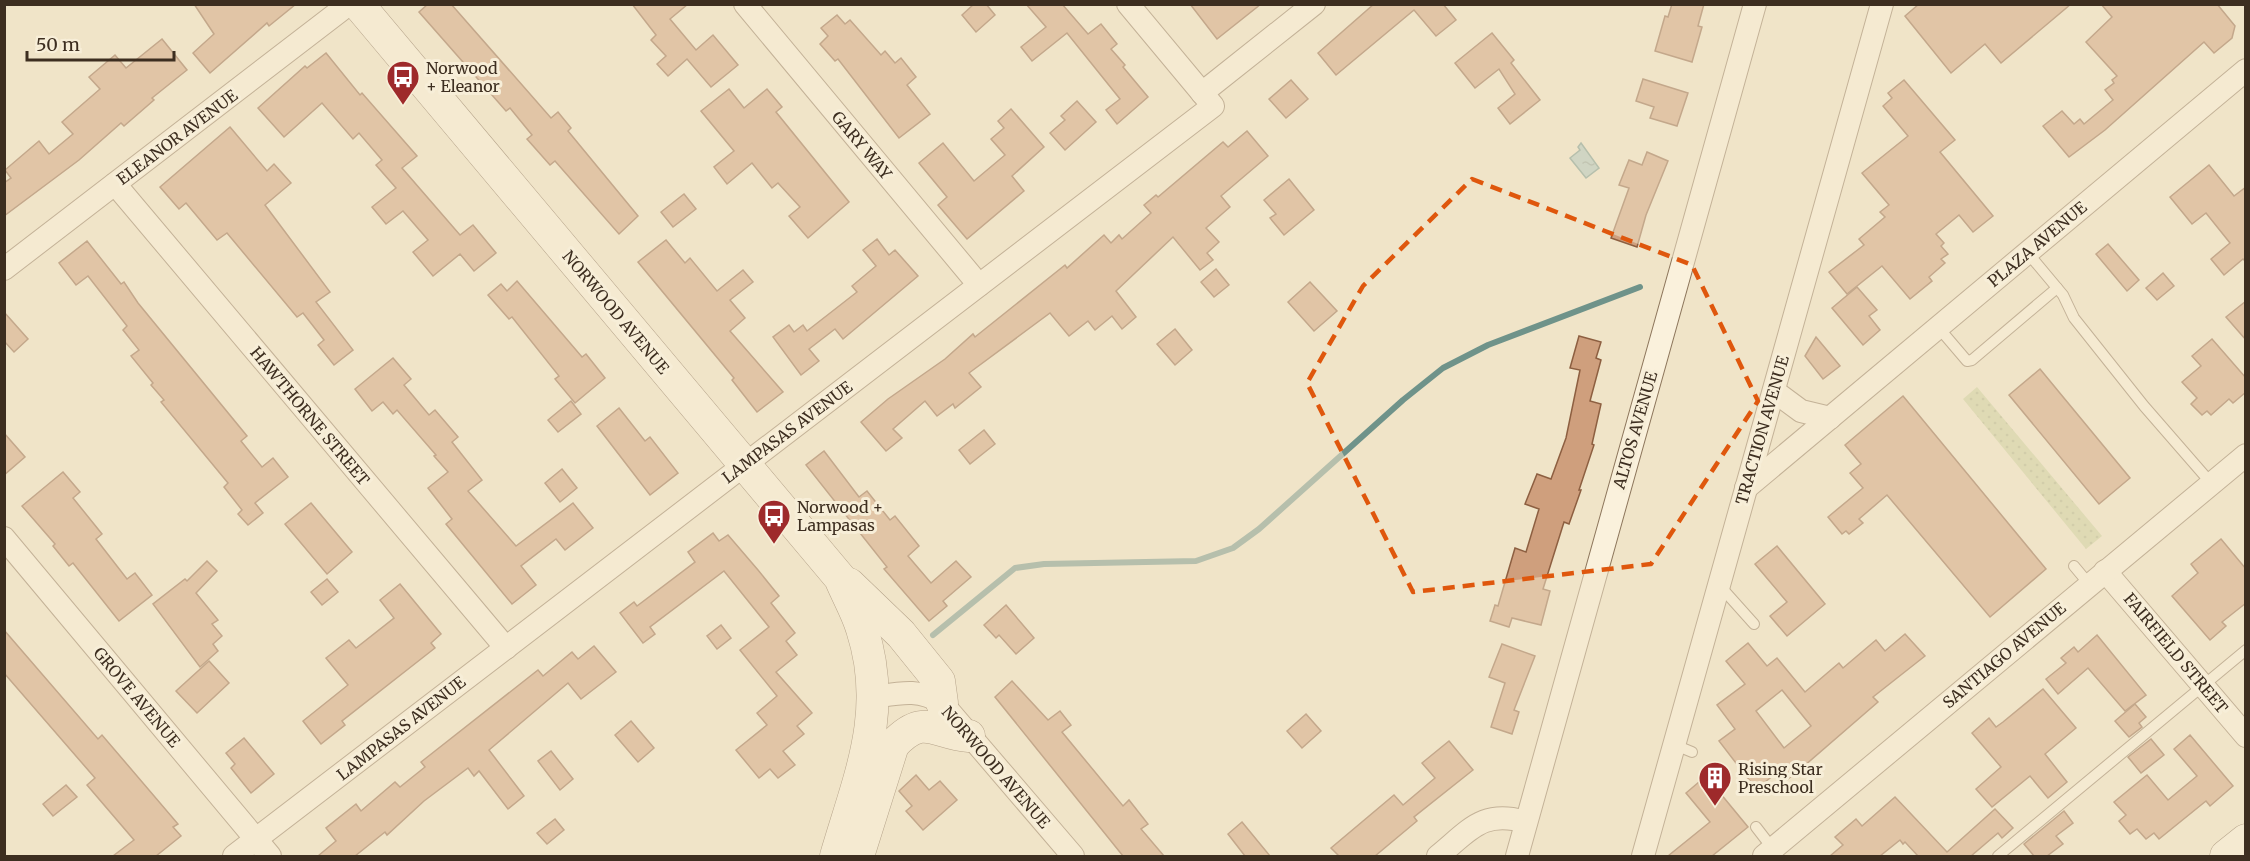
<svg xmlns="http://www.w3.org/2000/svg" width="2250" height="861" font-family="Merriweather,serif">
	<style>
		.grass { fill: url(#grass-dots) }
		.water { fill: url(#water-ripples); stroke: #6f938a; stroke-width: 1.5 }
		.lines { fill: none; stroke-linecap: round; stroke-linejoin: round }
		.stream { stroke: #6f938a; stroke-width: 6 }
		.building { fill: #cf9f7d; stroke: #8d5f41; stroke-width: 1.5; fill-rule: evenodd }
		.lane-casing { stroke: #8d765c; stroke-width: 12 }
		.street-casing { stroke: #8d765c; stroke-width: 24 }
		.secondary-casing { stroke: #6f573f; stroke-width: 33 }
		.lane { stroke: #faf1dc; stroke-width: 10 }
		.street { stroke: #faf1dc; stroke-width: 22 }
		.secondary { stroke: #faf1dc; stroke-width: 32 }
		.marked { fill: none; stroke: #df570d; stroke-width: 4.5; stroke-dasharray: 12 8; stroke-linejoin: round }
		.labels { text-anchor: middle; stroke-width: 6; stroke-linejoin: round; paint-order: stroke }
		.poi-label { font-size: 16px; fill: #3d2e20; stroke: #f7eed8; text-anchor: start }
		.street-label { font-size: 16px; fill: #3d2e20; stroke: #f7eed8 }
	</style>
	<defs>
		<pattern id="grass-dots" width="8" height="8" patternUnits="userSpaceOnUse" patternTransform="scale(1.5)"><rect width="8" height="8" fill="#c9cf9b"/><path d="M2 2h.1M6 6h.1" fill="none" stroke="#aeb285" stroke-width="1.8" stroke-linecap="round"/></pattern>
		<pattern id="water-ripples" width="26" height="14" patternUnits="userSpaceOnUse" patternTransform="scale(1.5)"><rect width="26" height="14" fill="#a9c4bc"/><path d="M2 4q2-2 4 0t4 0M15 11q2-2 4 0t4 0" fill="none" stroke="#8ba098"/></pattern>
	</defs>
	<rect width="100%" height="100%" fill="#f0e4c8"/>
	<polygon class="grass" points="1977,387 2102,536 2086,549 1963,399"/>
	<polygon class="water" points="1581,143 1599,168 1586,178 1570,158 1580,150 1578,147"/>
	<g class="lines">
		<polyline class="stream" points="933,635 1015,568 1044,564 1196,561 1233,548 1259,529 1403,400 1443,368 1488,345 1640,287"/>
	</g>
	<g class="building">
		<polygon points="194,4 296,4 269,26 267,23 210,73 193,53 214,34"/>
		<polygon points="428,4 451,4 551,118 558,112 571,128 568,131 638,216 619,234 555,161 550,165 527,139 532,135 510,108 506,111 419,12"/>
		<polygon points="632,4 688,4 670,19 696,50 713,35 738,65 711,87 687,59 668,76 657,64 666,56 651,40 656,35"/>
		<polygon points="974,4 986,4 995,15 976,32 962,15"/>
		<polygon points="1026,4 1062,4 1088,34 1101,24 1117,44 1111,49 1125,65 1123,67 1148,97 1117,124 1106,110 1120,99 1067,33 1032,61 1021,47 1046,27"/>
		<polygon points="1190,4 1261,4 1217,39"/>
		<polygon points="1374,4 1443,4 1456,20 1436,36 1414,10 1336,75 1318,53"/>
		<polygon points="1672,4 1704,4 1698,26 1702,27 1692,62 1655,51 1665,16 1668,17"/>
		<polygon points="1919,4 2071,4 2001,63 1985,44 1951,73 1905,16"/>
		<polygon points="2101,4 2217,4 2235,26 2232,38 2214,53 2204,42 2105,130 2069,157 2043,126 2062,111 2074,124 2080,119 2084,124 2113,100 2105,90 2114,83 2112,80 2117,76 2086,42 2112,17"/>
		<polygon points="837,15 845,24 850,20 881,55 885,51 895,63 901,58 916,77 907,85 930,114 899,138 838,59 835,61 820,44 828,36 821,28"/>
		<polygon points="1492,33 1514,60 1511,63 1540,100 1510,124 1498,108 1515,94 1499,69 1475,88 1455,63"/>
		<polygon points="162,39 187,70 152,98 154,100 124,126 121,123 79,160 4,216 4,183 11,178 5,170 39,141 49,154 73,134 62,122 100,89 89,77 115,55 126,68"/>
		<polygon points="326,53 360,95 362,93 417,156 402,168 460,235 473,225 496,253 474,271 460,254 433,276 413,252 428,240 403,211 386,224 372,207 396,188 376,165 382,160 359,133 353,139 322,103 284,137 258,108 305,66 307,68"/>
		<polygon points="1643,79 1688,93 1677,126 1650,118 1654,107 1636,101"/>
		<polygon points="1291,80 1308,99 1286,118 1269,99"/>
		<polygon points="1904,80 1955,140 1940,152 1993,216 1973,232 1959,215 1936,234 1944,243 1941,246 1948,254 1941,259 1945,263 1929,277 1932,281 1910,299 1882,266 1847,294 1829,272 1864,245 1859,239 1885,217 1880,212 1889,205 1862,173 1908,136 1883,106 1892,98 1888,93"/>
		<polygon points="729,89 744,108 767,89 782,107 776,112 849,202 808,238 789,216 800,207 778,183 772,188 752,163 727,184 714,167 734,151 701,111"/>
		<polygon points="1077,101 1096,122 1065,150 1050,133 1065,120 1061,116"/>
		<polygon points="1011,109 1044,147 1012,176 1024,191 967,239 938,205 947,197 919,163 943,143 974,181 1005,155 991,139 1004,128 998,121"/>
		<polygon points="230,127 267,171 274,164 291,183 265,205 330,292 316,302 353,350 334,365 318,345 324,340 303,313 297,317 227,233 217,240 186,203 179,209 160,187"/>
		<polygon points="1247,131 1268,156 1221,196 1230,207 1206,228 1219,242 1207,253 1213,260 1200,270 1173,237 1116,291 1136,317 1122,329 1112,316 1095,330 1088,321 1069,336 1050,313 969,373 981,387 955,408 953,404 937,416 925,401 893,429 902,438 886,451 861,422 888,399 945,359 973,334 975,337 1065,265 1067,268 1104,235 1111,243 1119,235 1122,239 1151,213 1144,205 1156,195 1158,197 1223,142 1228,147"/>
		<polygon points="1647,152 1668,161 1646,215 1637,247 1611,238 1629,188 1619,185 1629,160 1642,165"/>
		<polygon points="2209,165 2234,196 2246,187 2246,262 2243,259 2224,275 2211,259 2230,243 2206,213 2192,224 2170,197"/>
		<polygon points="1289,179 1314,210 1284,235 1270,218 1276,214 1264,200"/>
		<polygon points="684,194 696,209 673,227 661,212"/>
		<polygon points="877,239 889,255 895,250 918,276 843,339 835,329 809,349 819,361 801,375 773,337 789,325 794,332 803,325 807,331 857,292 852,286 876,266 863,250"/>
		<polygon points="666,240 685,263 690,258 717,291 743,270 753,282 730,300 745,318 730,331 783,392 757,412 732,380 734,378 638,262"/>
		<polygon points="87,241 121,284 124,282 138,303 247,436 241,441 262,467 273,458 288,477 255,503 263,513 248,525 238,514 242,510 224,487 228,483 161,402 164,400 151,385 153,383 131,356 139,350 123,330 127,326 88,276 76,285 59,263"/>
		<polygon points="2108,244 2139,280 2127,291 2096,254"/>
		<polygon points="1216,269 1229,285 1214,297 1201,282"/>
		<polygon points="2163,273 2174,286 2157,300 2146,288"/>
		<polygon points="517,281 582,357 586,354 605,378 575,403 555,379 559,376 512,317 509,319 488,295 501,284 507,291"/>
		<polygon points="1310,282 1337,311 1314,331 1288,302"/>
		<polygon points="1857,287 1877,310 1869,316 1880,330 1863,345 1832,308"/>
		<polygon points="2246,301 2246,340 2226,317"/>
		<polygon points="4,312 28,339 14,352 4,341"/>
		<polygon points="1175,329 1192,350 1175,365 1157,344"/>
		<polygon points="1579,336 1601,342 1596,358 1601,360 1590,401 1601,404 1592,444 1594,445 1579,490 1581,490 1569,524 1564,522 1543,589 1550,591 1541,625 1512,618 1509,627 1490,621 1495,605 1498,606 1515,548 1526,552 1539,509 1525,504 1537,474 1551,479 1566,438 1580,370 1570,368"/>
		<polygon points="1816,337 1840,366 1823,379 1805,356"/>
		<polygon points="2212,339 2246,378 2246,392 2233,403 2229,399 2211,415 2207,411 2202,415 2191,404 2197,398 2182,382 2201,366 2192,356"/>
		<polygon points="393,358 411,379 404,385 429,415 435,410 458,437 452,442 482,480 468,491 516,546 573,503 593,528 565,550 556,539 521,566 536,585 512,604 446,524 452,519 428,488 448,472 434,456 436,455 397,410 393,414 383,402 372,411 355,389"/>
		<polygon points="2040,369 2130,478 2099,504 2009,395"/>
		<polygon points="1903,396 2046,569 1990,617 1887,495 1859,519 1863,523 1849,534 1846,531 1842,534 1828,517 1863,488 1850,473 1861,464 1845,445"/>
		<polygon points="571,401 581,414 558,432 548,420"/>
		<polygon points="619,408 645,441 650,437 678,473 650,495 597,426"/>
		<polygon points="984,430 995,444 970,464 959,450"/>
		<polygon points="4,433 25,457 4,475"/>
		<polygon points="824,451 859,497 867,491 890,520 895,516 919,546 908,556 931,583 956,561 971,577 943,601 947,606 929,621 884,569 887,567 806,465"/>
		<polygon points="562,469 577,488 560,502 545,483"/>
		<polygon points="63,472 80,492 73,498 102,534 96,539 127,579 135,573 152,595 119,621 73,563 69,566 53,546 55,544 22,506"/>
		<polygon points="311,503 352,552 327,574 285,524"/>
		<polygon points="713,533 719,541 728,535 758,570 779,596 771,603 795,633 786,641 797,655 776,672 812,713 797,726 804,734 783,751 795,765 778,778 770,769 759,778 736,750 767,725 757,713 777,696 740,650 769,627 724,571 650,627 655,634 643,643 620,613 634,602 637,606 695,562 688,552"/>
		<polygon points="2221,539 2246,569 2246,603 2222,622 2226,626 2210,640 2172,596 2198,573 2191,564"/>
		<polygon points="1777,546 1825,604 1787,636 1770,616 1787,602 1755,564"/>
		<polygon points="207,561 217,571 196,593 218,620 212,624 222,636 213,644 218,651 200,667 153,604 185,579 187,581"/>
		<polygon points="327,579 338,592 322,605 311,592"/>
		<polygon points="400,584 441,634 431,643 435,648 342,721 345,725 321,744 303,721 348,685 326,658 349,640 356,648 394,618 380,600"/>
		<polygon points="1006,605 1034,638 1016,654 999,635 996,638 984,625"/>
		<polygon points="721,625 731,638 717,649 707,636"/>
		<polygon points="4,630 98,739 102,735 178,824 173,827 181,836 156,856 113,856 134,840 87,785 95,778 4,673"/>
		<path d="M 1905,634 L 1925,656 L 1873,697 L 1878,702 L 1796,773 L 1781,784 L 1774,775 L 1756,789 L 1719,741 L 1735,729 L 1717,705 L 1745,684 L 1726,661 L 1748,643 L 1767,666 L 1777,658 L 1805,692 L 1839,663 L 1843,668 L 1876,640 L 1885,651 ZM 1782,690 L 1811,726 L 1784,748 L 1756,711 Z"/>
		<polygon points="2097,635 2146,695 2125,711 2088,668 2058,694 2046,679 2066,663 2061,658 2074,647 2078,652"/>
		<polygon points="1502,644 1535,656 1514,710 1519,712 1512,734 1491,727 1505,683 1489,677"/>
		<polygon points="594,646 616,672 581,699 568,683 489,750 524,796 508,809 479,771 474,776 468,768 424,801 387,835 385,832 355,856 318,856 336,841 326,828 356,804 361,811 395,782 400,787 425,767 421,762 538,670 543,676 572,652 578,659"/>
		<polygon points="209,661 229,683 197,713 176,691"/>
		<polygon points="1012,681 1048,720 1060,711 1071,725 1062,732 1123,806 1129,800 1148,824 1141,829 1164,856 1123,856 995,697"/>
		<polygon points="2043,689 2076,728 2045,754 2067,782 2048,798 2030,776 1992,807 1976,789 2001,767 1972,733 1989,718 1996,727 2003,722"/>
		<polygon points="2135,704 2146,717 2139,723 2142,727 2129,737 2115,721"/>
		<polygon points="1306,714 1321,731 1302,748 1287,731"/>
		<polygon points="631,721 654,748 638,762 615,735"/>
		<polygon points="2190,735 2233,786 2210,806 2206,801 2159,839 2154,833 2146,839 2137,829 2130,834 2119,821 2126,815 2114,802 2147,775 2168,800 2197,776 2174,749"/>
		<polygon points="244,738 274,774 251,793 231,768 235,764 226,753"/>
		<polygon points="2151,739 2164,755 2141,773 2128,757"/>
		<polygon points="1449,741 1473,770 1414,817 1417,821 1375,856 1339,856 1331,848 1394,795 1403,805 1435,778 1422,763"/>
		<polygon points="551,751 573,779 560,790 538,761"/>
		<polygon points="916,775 929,790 940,781 957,800 923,830 906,811 912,806 899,791"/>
		<polygon points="1706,776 1748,827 1712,856 1668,856 1710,822 1686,793"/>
		<polygon points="66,785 77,797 53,816 43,804"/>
		<polygon points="1895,797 1947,852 1995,809 2013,828 2002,838 1998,833 1971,856 1918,856 1905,842 1903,844 1900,840 1880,856 1830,856 1843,845 1835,837 1856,819 1862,826"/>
		<polygon points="2064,811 2073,823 2056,836 2063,844 2047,856 2034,856 2024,844"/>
		<polygon points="555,819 564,830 547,844 537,833"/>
		<polygon points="1242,822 1270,856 1245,856 1228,834"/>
	</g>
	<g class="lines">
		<g class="lane-casing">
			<g id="lane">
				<polyline points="2027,252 2063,295 2074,318 2144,406 2211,483"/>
				<polyline points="1938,327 1967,361 1972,360 2057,288"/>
				<polyline points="2074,566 2089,584"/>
				<polyline points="1720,586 1754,624"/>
				<polyline points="1675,745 1692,752"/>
				<polyline points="1756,827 1773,849"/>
				<polyline points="1998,856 2246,650"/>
			</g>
		</g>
		<g class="street-casing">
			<g id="street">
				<polyline points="745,4 979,285"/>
				<polyline points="1202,93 1314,4"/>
				<polyline points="115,184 506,648"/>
				<polyline points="4,269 349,4"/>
				<polyline points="1774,391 1801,411 1830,418"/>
				<polyline points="1746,488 2246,70"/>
				<polyline points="4,538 270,856"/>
				<polyline points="2105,571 2246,736"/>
				<path d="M 874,697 C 900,693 919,688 942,703 L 1073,856"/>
				<polyline points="234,856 1213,106 1128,4"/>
				<path d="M 1438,856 C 1470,830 1483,809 1526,822"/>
				<polyline points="1517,856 1755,4"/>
				<polyline points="1643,856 1882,4"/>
				<polyline points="1764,856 2246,455"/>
			</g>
		</g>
		<g class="secondary-casing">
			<g id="secondary">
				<path d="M 358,4 L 840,578 C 847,595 857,612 862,629 C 889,712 859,777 836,856"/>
				<polyline points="849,584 901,634 939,681 942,703"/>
				<path d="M 858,856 L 893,745 C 924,712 933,733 969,736"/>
				<polyline points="2226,856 2246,840"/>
			</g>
		</g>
		<use href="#lane" class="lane"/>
		<use href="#street" class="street"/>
		<use href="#secondary" class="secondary"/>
	</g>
	<path d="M0 0H2250V861H0ZM 1472,179 L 1692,265 L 1758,401 L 1651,564 L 1413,592 L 1307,383 L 1363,286 Z" fill="#f0e4c8" fill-opacity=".55" fill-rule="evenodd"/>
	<path class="marked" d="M 1472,179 L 1692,265 L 1758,401 L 1651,564 L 1413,592 L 1307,383 L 1363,286 Z"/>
	<defs>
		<g id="bus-pin" transform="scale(1.725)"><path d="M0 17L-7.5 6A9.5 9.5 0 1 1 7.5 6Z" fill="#9e2a2b" stroke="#f7eed8"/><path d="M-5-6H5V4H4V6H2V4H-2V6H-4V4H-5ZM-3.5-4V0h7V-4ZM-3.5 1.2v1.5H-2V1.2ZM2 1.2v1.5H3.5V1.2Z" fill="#fff"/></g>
		<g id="building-pin" transform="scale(1.725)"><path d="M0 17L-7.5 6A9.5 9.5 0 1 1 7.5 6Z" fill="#9e2a2b" stroke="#f7eed8"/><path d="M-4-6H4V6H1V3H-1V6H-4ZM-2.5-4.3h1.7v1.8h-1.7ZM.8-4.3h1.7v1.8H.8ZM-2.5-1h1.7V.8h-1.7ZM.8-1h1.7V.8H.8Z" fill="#fff"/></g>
	</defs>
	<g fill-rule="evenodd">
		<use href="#bus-pin" x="403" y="77"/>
		<use href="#bus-pin" x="774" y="516"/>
		<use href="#building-pin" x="1715" y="778"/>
	</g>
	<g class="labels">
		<g class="poi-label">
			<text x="426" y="74">Norwood<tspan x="426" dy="18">+ Eleanor</tspan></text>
			<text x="797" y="513">Norwood +<tspan x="797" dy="18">Lampasas</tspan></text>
			<text x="1738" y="775">Rising Star<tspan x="1738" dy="18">Preschool</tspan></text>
		</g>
		<g class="street-label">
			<text transform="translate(177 137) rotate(-37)" y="6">ELEANOR AVENUE</text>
			<text transform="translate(862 145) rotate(50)" y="6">GARY WAY</text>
			<text transform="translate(2037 244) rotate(-40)" y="6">PLAZA AVENUE</text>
			<text transform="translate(616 312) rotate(50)" y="6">NORWOOD AVENUE</text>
			<text transform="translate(310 416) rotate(50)" y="6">HAWTHORNE STREET</text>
			<text transform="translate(1635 430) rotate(-74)" y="6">ALTOS AVENUE</text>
			<text transform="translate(1762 430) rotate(-74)" y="6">TRACTION AVENUE</text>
			<text transform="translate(787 432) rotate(-37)" y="6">LAMPASAS AVENUE</text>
			<text transform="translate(2176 653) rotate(50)" y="6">FAIRFIELD STREET</text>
			<text transform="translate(2004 655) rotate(-40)" y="6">SANTIAGO AVENUE</text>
			<text transform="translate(137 697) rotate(50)" y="6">GROVE AVENUE</text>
			<text transform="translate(401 728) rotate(-38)" y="6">LAMPASAS AVENUE</text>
			<text transform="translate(996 767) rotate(49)" y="6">NORWOOD AVENUE</text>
		</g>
	</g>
	<rect width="2250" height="861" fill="none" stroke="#3d2e20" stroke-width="12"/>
	<path d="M27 51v9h147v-9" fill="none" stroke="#3d2e20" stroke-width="3"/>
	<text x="36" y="51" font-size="18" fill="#3d2e20" stroke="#f7eed8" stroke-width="4.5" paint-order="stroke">50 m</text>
</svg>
